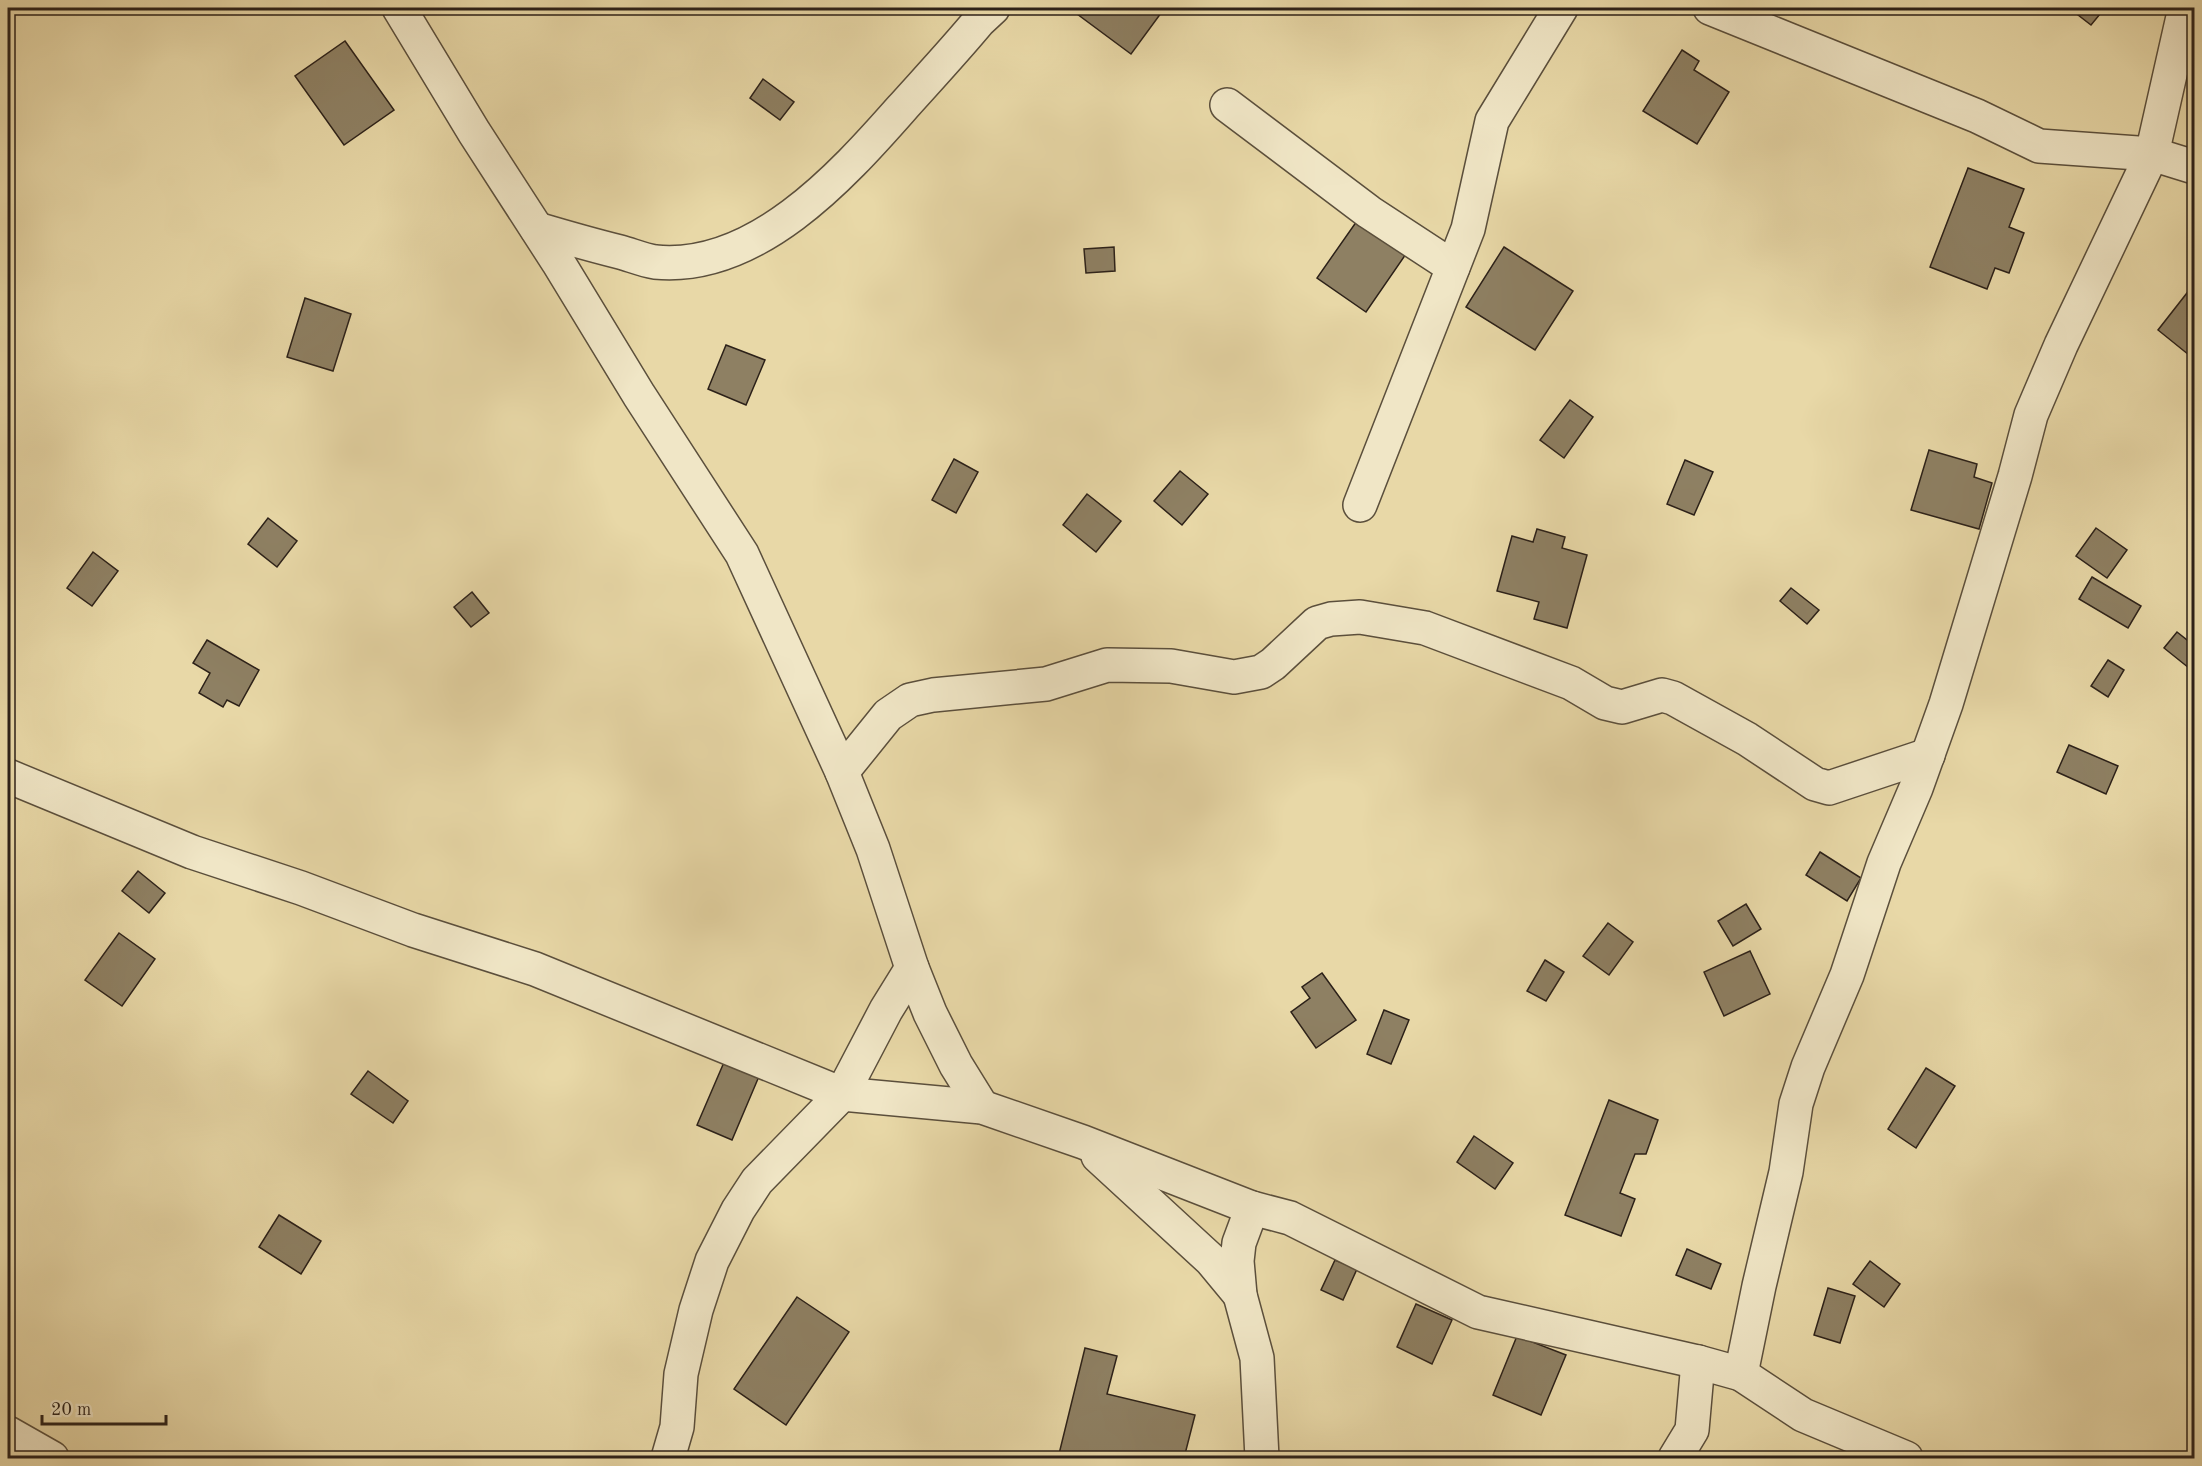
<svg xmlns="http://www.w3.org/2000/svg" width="2202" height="1466" font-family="'Old Standard TT',serif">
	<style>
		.building { fill: #8e8063; stroke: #2c2119; stroke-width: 1.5 }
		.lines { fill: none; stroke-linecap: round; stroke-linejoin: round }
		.minor-casing { stroke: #5b4f3c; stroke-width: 36 }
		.minor { stroke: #f0e6c6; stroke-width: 33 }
	</style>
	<rect width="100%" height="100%" fill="#e8d8a7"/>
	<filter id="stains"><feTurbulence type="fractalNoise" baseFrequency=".00333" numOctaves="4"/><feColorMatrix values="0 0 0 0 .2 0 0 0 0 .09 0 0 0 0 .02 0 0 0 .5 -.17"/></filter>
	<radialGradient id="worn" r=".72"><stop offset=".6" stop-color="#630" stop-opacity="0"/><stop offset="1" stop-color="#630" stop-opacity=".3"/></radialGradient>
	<g class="building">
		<polygon points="1069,8 1162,8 1164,9 1131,54"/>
		<polygon points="2069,8 2105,8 2091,25"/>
		<polygon points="345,41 394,110 344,145 295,76"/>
		<polygon points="1682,50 1699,61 1694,70 1729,92 1697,144 1643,111"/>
		<polygon points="763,79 794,102 780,120 750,98"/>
		<polygon points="1968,168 2024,189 2009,227 2024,233 2009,273 1995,268 1987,289 1930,267"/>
		<polygon points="1359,218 1408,251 1366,312 1317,278"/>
		<polygon points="1114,247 1115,271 1086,273 1084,249"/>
		<polygon points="1504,247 1573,291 1535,350 1466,307"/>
		<polygon points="2194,284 2194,359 2158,330"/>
		<polygon points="305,298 351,314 333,371 287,357"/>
		<polygon points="726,345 765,360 746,405 708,389"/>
		<polygon points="1570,400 1593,417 1564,458 1540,440"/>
		<polygon points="1929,450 1977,464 1974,477 1992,483 1979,529 1911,510"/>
		<polygon points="954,459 978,472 956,513 932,500"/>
		<polygon points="1685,460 1713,472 1694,515 1667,504"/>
		<polygon points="1180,471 1208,494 1182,525 1154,501"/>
		<polygon points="1087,494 1121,521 1096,552 1063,525"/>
		<polygon points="268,518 297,541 277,567 248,544"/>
		<polygon points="2096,528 2127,550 2107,578 2076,556"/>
		<polygon points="1537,529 1565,537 1562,548 1587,555 1567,628 1534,619 1539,602 1497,591 1512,536 1533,542"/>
		<polygon points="93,552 118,571 92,606 67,588"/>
		<polygon points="2092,577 2141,606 2128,628 2079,599"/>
		<polygon points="1791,588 1819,610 1807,624 1780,601"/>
		<polygon points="472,592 489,613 471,627 454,607"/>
		<polygon points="2177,632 2191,643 2194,637 2194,672 2164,648"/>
		<polygon points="207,640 259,670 239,706 227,700 223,707 199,693 210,673 193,663"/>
		<polygon points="2108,660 2124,670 2108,697 2091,686"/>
		<polygon points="2069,745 2118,766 2106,794 2057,772"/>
		<polygon points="1820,852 1861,878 1847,901 1806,875"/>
		<polygon points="138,871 165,893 149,913 122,891"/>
		<polygon points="1746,904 1761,929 1733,946 1718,921"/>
		<polygon points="1608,923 1633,942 1609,975 1583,956"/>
		<polygon points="119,933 155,959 122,1006 85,980"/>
		<polygon points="1750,951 1770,994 1724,1016 1704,972"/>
		<polygon points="1545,960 1564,972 1546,1001 1527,991"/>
		<polygon points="1322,973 1356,1020 1316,1048 1291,1012 1310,998 1302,987"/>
		<polygon points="1384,1010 1409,1020 1391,1064 1367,1054"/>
		<polygon points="725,1060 760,1074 732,1140 697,1125"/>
		<polygon points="1926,1068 1955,1086 1916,1148 1888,1129"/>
		<polygon points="368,1071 408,1101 393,1123 351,1094"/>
		<polygon points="1609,1100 1658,1120 1646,1154 1635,1154 1620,1193 1635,1199 1621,1236 1565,1215"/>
		<polygon points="1474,1136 1513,1163 1495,1189 1457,1162"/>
		<polygon points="279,1215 321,1241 301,1274 259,1247"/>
		<polygon points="1687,1249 1721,1264 1711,1289 1676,1275"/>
		<polygon points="1335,1260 1357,1269 1343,1300 1321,1290"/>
		<polygon points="1870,1261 1900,1284 1884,1307 1853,1284"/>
		<polygon points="1828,1288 1855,1296 1840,1343 1814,1335"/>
		<polygon points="797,1297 849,1332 786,1425 734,1389"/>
		<polygon points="1416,1304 1452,1320 1432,1364 1397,1347"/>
		<polygon points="1517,1336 1566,1355 1541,1415 1493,1395"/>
		<polygon points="1085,1348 1117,1356 1107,1394 1195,1415 1184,1458 1058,1458"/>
	</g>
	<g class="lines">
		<g class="minor-casing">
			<g id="minor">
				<polyline points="399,8 474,132 558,262 639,395 742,554 842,772 873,849 912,968 930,1013 956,1065 982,1107"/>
				<polyline points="1710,8 1977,116 2039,146 2152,154 2194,167"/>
				<polyline points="1227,105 1369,212 1453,267"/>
				<path d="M 537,229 C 564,237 592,245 620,252 C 631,255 643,260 655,262 C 755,272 841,177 901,109 C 927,80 954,51 979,21 L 993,8"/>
				<polyline points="1360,505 1468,229 1492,121 1561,8"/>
				<polyline points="842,772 888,715 910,700 933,695 1046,684 1107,665 1171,666 1234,677 1261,672 1273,664 1317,623 1331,619 1360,617 1425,628 1571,683 1605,703 1622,707 1662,695 1673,698 1747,739 1815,784 1829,788 1928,755"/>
				<polyline points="8,776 192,852 301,888 413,930 535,969 842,1094 982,1107 1083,1142 1252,1208 1290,1218 1478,1312 1698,1362 1741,1374 1803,1415 1906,1458"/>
				<polyline points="1098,1156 1211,1260 1240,1295"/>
				<polyline points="1252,1208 1239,1243 1237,1261 1240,1295 1257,1358 1262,1458"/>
				<polyline points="1741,1374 1759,1286 1786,1172 1796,1104 1808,1067 1847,975 1884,863 1916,788 1946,704 2015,476 2031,415 2061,345 2152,154 2185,8"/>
				<polyline points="8,1433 52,1458"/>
				<polyline points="668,1458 677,1427 681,1374 696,1310 712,1261 738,1210 757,1181 842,1094 886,1010 912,968"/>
				<polyline points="1675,1458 1692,1430 1698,1362"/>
			</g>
		</g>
		<use href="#minor" class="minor"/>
	</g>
	<rect width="2202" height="1466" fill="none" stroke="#e8d8a7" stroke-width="30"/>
	<rect x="9" y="9" width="2184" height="1448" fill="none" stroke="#2c2119" stroke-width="3"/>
	<rect x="15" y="15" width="2172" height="1436" fill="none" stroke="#2c2119" stroke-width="1.5"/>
	<path d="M42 1415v9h124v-9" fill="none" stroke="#2c2119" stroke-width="3"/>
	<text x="51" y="1415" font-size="18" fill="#2c2119" stroke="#f0e6c6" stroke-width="4.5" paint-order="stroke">20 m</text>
	<rect width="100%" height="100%" filter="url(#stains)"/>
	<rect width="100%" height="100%" fill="url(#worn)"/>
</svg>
